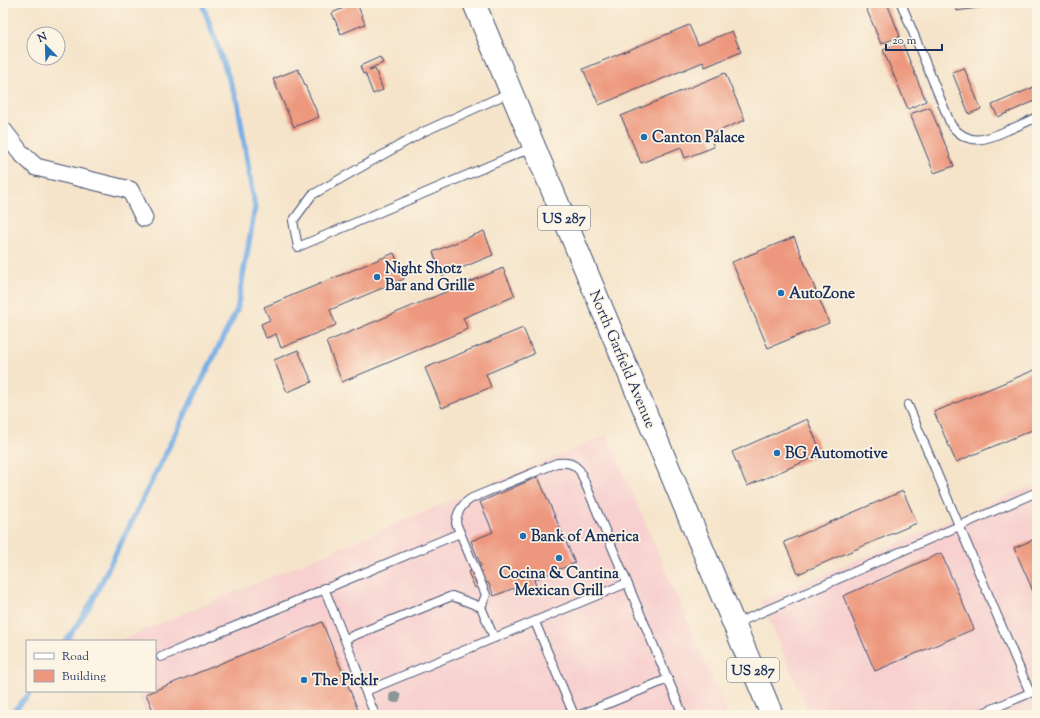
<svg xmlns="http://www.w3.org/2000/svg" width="1040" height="718" font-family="'Sorts Mill Goudy',serif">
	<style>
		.built { fill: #f7d0cf }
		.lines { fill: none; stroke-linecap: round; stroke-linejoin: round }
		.stream { stroke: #77afe6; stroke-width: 5.5 }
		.building { fill: #ed987e }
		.service-casing { stroke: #3c4a6e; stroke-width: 10 }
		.minor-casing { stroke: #3c4a6e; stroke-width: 19 }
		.trunk-casing { stroke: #3c4a6e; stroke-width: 24 }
		.service { stroke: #fff; stroke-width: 8 }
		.minor { stroke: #fff; stroke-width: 17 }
		.trunk { stroke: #fff; stroke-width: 22 }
		.tree { fill: #8b9695 }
		.poi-dot { fill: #1f6fb2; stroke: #fcf5e5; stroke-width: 1.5 }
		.labels { text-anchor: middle; stroke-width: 3.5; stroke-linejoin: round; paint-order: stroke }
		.shield { fill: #fcf5e5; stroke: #5e6a86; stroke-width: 1 }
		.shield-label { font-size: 14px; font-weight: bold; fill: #1b2f5e }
		.poi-label { font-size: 15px; font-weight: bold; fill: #1b2f5e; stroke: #fcf5e5; text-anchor: start }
		.street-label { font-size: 15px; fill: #1b2f5e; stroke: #fcf5e5 }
	</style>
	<rect width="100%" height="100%" fill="#fcf5e5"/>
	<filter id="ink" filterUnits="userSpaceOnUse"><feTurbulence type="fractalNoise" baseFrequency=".025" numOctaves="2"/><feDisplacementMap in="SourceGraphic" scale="8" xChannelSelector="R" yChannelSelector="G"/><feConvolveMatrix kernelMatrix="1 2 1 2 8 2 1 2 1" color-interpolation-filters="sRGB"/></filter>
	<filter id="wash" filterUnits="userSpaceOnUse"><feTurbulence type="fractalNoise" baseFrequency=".012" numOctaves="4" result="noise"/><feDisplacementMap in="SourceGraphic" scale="16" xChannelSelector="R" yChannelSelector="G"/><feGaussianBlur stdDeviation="0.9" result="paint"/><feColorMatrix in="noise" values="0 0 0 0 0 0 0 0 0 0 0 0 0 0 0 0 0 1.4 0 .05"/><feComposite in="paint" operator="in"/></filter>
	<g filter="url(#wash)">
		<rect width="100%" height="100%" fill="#f5e4ca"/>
		<g class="built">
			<polygon points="607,435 728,715 147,715 137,691 155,691 155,641 119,641"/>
			<polygon points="1037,483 1037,715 810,715 761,601"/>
		</g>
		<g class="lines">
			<g class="stream">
				<polyline points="66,641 89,607 237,310 255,208 238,104 202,3"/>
				<polyline points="10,715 32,691"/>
			</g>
		</g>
		<g id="blocks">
			<g class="building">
				<polygon points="355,3 357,3 365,24 341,34 332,13"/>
				<polygon points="864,3 887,3 900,36 881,44"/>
				<polygon points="956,3 1003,3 1003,4 957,11"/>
				<polygon points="689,25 698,45 732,31 741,52 705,67 703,62 599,105 583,69"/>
				<polygon points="902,42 926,101 908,109 883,50"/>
				<polygon points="380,57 383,63 369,69 370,71 375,69 383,90 373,94 365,73 363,74 360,66"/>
				<polygon points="964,68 981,109 969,114 952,72"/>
				<polygon points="298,69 319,117 294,127 273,79"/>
				<polygon points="725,73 745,120 709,135 714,147 685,158 681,147 641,163 621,116"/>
				<polygon points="1034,87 1037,95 1037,100 998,117 992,105"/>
				<polygon points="930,107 954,166 934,173 910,114"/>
				<polygon points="484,231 493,255 442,276 433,252"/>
				<polygon points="794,237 829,323 768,348 732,262"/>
				<polygon points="394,253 404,279 330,310 336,325 281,348 276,334 266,338 261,324 270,320 264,307"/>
				<polygon points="503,268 515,296 463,318 468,329 342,382 326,342"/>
				<polygon points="523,328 534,354 486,374 491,387 442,408 425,368"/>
				<polygon points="298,350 312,382 287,392 274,360"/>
				<polygon points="1037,369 1037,428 956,462 934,412"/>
				<polygon points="807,419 822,454 747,486 732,452"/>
				<polygon points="538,477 575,563 534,580 536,586 516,595 514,588 494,596 488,582 475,588 468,572 481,566 471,541 493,532 480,502"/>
				<polygon points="903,491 917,523 798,574 784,542"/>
				<polygon points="1037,538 1037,600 1014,548"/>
				<polygon points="941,553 974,629 875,671 843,596"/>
				<polygon points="322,622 360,715 155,715 146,694"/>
			</g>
		</g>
	</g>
	<g filter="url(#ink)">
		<use href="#blocks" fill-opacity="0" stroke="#3c4a6e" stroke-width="1"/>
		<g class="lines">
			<g class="service-casing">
				<g id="service">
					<path d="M 901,3 L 951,125 C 969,147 986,140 1008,130 C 1018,126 1027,122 1037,117"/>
					<polyline points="511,92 423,132 312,195 293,221 298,247 533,147"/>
					<polyline points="908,405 1030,693"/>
					<polyline points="324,588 375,715"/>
					<path d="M 481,607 L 486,595 L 456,523 C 457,511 462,504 472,498 L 557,463 C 568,462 573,463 580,471 L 683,715"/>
					<polyline points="535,622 574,715"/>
					<polyline points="735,624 1037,492"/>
					<polyline points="345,639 452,596 481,607 494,638"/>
					<polyline points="161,657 460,533"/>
					<polyline points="366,691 627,583"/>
					<polyline points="580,715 668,679"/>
					<polyline points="978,715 1037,690"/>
				</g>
			</g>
			<g class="minor-casing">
				<polyline id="minor" points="3,130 20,152 36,167 130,190 144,218"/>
			</g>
			<g class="trunk-casing">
				<polyline id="trunk" points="474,3 772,715"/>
			</g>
			<use href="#service" class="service"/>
			<use href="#minor" class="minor"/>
			<use href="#trunk" class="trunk"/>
		</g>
		<circle class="tree" cx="395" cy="697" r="6"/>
	</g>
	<g class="poi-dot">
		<circle cx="644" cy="137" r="4"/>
		<circle cx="377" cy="277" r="4"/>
		<circle cx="781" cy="293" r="4"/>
		<circle cx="777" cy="453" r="4"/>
		<circle cx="523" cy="536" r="4"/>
		<circle cx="559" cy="558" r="4"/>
		<circle cx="304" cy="680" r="4"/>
	</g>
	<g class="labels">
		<g class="shield">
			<rect x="538" y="206" width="52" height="24" rx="3"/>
			<rect x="727" y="658" width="52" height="24" rx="3"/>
		</g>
		<g class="shield-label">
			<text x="564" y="223">US 287</text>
			<text x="753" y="675">US 287</text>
		</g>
		<g class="poi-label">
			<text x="652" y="142">Canton Palace</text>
			<text x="385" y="273">Night Shotz<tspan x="385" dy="17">Bar and Grille</tspan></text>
			<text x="789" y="298">AutoZone</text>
			<text x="785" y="458">BG Automotive</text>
			<text x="531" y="541">Bank of America</text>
			<text x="559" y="578" text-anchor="middle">Cocina &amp; Cantina<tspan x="559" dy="17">Mexican Grill</tspan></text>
			<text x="312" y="685">The Picklr</text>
		</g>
		<g class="street-label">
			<text transform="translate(623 359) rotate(67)" y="5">North Garfield Avenue</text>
		</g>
	</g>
	<rect width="1040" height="718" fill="none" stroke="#fcf5e5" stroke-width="16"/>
	<rect x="26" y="640" width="130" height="52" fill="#fcf5e5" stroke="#a2a6af"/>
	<rect x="34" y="653" width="20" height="6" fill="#ffffff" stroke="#a2a6af"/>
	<text x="62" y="660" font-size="12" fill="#1b2f5e">Road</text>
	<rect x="34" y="670" width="20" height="12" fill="#ed987e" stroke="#a2a6af"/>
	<text x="62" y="680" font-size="12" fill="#1b2f5e">Building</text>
	<g transform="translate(46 46) rotate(337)"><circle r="19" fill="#fcf5e5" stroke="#a2a6af"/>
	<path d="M0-3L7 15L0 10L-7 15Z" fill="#1f6fb2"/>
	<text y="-6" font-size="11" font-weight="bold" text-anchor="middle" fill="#1b2f5e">N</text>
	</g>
	<path d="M886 44v6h56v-6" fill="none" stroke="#1b2f5e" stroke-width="2"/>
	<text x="892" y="44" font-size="12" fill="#1b2f5e" stroke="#fcf5e5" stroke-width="3" paint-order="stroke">20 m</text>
</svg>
